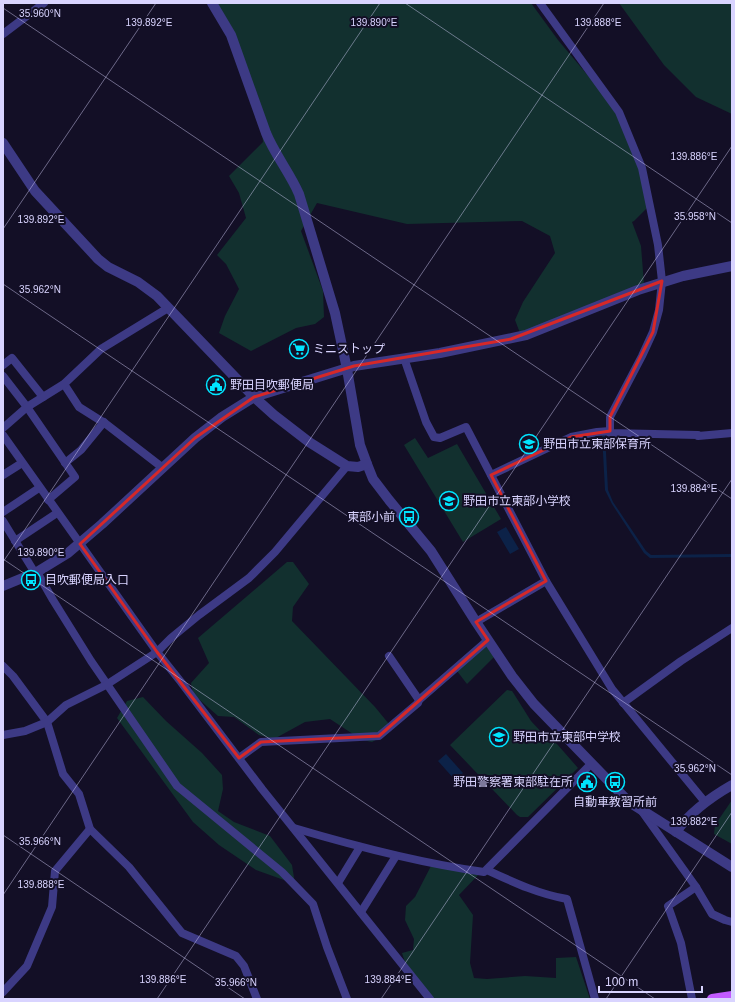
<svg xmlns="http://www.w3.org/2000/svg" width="735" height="1002" font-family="Arial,'Noto Sans JP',sans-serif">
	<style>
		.green { fill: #12302f }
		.water { fill: #0c2248 }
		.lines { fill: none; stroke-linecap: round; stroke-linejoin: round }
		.minor { stroke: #3d3a85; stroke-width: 8 }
		.tertiary { stroke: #3d3a85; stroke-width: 10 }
		.primary { stroke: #c25bff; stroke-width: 10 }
		.marked { fill: none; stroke: #d62828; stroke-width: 3; stroke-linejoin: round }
		.ticks { fill: none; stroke: #d9d4ff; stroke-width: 1; stroke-opacity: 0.45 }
		.labels { text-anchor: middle; stroke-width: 4; stroke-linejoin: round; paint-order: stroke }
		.poi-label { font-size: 12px; fill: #d9d4ff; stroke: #130f26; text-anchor: start }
		.ticks-label { font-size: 10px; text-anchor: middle; fill: #d9d4ff; stroke: #130f26; stroke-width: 4; stroke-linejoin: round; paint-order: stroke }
	</style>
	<rect width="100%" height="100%" fill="#130f26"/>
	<g class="green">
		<polygon points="216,3 531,3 558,40 627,122 650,205 634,221 632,222 641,246 644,284 520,333 515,320 523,302 555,253 550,236 522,221 407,224 317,203 301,231 323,291 324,317 315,324 296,328 251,351 219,333 225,316 239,289 226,264 217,255 246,218 239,193 229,176 263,142 258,96"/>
		<polygon points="619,3 732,3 732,114 696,97 664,65"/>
		<polygon points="415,438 428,458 457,444 501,519 463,542 404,445"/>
		<polygon points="287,562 293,562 309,584 293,607 292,621 375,707 389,724 385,735 372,742 362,740 330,719 305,722 274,739 259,735 234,717 218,716 193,694 191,683 209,663 198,638"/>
		<polygon points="487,644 495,656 467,684 457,671"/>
		<polygon points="507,690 512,691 514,694 531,721 545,736 557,744 578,768 528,817 520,817 517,815 450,745"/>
		<polygon points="143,697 166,721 202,753 222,775 223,789 218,811 234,822 270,836 292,865 295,884 256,870 219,845 193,822 117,718 127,701"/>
		<polygon points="732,800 732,844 714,834 715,825"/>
		<polygon points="431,866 480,873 459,895 473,915 470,963 474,978 487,979 525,976 556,978 556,958 576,957 590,999 433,999 406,965 402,953 413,950 414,939 405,920 406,906 415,897"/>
	</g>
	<g class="water">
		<polygon points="602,434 605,434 608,490 613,502 646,551 651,555 732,554 732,557 650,558 644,553 612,504 605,490"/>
		<polygon points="506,527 519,549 510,554 497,532"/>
		<polygon points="446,754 463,773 455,780 438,761"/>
	</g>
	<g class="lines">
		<g class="minor">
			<polyline points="540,3 619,112 642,168 658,245 662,281 659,310 653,332 642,356 610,417 610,431"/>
			<polyline points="3,34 44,3"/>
			<polyline points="404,358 426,422 434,437 440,438 466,427 546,581 612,689 705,802"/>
			<polyline points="3,365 12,358 43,397"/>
			<polyline points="3,376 27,407 75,477 48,500"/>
			<polyline points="64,384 79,407 106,424 163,468"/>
			<polyline points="3,428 27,407 64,384 101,349 168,308"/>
			<polyline points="3,435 157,652 181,682 262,789 430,999"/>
			<polyline points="65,463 81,450 104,422"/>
			<polyline points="3,475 22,463"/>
			<polyline points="491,475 571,437 597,432 610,431 610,433 698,435 698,436 732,433"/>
			<polyline points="3,512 39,488"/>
			<polyline points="3,521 35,573"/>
			<polyline points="15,541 57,513"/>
			<polyline points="37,572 53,600 91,661 177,786 282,872 313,904 327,947 347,999"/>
			<polyline points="476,622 546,581"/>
			<polyline points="389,656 419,700"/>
			<polyline points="3,666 13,676 47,722 63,774 79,794 90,829 129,867 182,933 236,956 244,966 257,999"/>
			<polyline points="623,703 681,661 732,628"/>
			<polyline points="3,735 25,731 47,722 66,705 106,685 157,652 171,638 199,615 249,578 275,552 347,466"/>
			<polyline points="239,758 261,742 379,736 418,703 419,700 488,640"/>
			<polyline points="641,810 696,887 712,914 725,920 732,922"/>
			<path d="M 294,828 C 358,847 419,863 484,872 L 591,764"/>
			<path d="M 487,870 C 513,882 538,894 567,899 L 595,999"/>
			<polyline points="338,883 360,847"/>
			<polyline points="361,912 396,856"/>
			<polyline points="3,992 27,966 52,907 55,871 90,829"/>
			<polyline points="692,999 681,943 668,906 696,887"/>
		</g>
		<g class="tertiary">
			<path d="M 212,3 L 231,35 L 266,133 C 275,155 290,173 299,194 L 335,313 L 347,369 L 360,445 L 367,464 L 373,479 L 389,500 L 431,551 L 476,622 L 512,676 L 534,704 L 629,802 L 732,867"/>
			<polyline points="3,143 35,191 98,259 108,267 138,282 157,296 254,397 274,415 309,442 347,466 358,467 367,464"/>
			<polyline points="3,586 37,572 68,553 102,524 195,438 222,417 254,397 354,366 440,353 526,335 638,290 683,276 732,266"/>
			<path d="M 676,832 C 690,812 711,797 732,785"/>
		</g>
		<polyline class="primary" points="712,999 732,996"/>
	</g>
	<path class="marked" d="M 662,281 L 653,332 L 610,417 L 610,431 L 571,437 L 491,475 L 546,581 L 476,622 L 488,640 L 379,736 L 261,742 L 239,758 L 157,652 L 80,544 L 195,438 L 254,397 L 354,366 L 511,339 Z"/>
	<path class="ticks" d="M 405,3 L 732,223M 3,8 L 732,499M 3,229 L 156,3M 3,284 L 732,775M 3,559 L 655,999M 3,562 L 380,3M 3,835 L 245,999M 3,895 L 604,3M 157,999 L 732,146M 381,999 L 732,479M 606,999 L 732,812"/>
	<defs>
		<g id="supermarket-ring" transform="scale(1)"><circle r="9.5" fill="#130f26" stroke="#00e5ff" stroke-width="1.5"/><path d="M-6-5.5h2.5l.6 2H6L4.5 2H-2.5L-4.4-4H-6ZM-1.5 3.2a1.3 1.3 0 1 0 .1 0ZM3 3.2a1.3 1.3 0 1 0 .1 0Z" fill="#00e5ff"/></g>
		<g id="civic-ring" transform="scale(1)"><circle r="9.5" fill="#130f26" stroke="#00e5ff" stroke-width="1.5"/><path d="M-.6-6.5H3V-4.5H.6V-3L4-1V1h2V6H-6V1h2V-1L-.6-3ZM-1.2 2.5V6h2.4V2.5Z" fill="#00e5ff"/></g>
		<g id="school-ring" transform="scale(1)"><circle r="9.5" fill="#130f26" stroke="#00e5ff" stroke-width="1.5"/><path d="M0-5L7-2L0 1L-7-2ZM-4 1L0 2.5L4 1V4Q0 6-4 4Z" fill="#00e5ff"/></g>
		<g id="bus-ring" transform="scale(1)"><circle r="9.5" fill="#130f26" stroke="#00e5ff" stroke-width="1.5"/><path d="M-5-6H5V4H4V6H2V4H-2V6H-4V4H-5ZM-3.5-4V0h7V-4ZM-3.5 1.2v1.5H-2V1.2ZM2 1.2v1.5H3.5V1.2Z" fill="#00e5ff"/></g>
	</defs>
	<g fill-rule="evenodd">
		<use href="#supermarket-ring" x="299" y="349"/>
		<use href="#civic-ring" x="216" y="385"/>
		<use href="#school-ring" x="529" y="444"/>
		<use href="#school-ring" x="449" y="501"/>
		<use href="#bus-ring" x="409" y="517"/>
		<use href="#bus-ring" x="31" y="580"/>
		<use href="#school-ring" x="499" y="737"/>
		<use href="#civic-ring" x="587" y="782"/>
		<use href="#bus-ring" x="615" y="782"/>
	</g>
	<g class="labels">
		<g class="poi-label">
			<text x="313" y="353">ミニストップ</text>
			<text x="230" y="389">野田目吹郵便局</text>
			<text x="543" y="448">野田市立東部保育所</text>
			<text x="463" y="505">野田市立東部小学校</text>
			<text x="395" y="521" text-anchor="end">東部小前</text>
			<text x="45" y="584">目吹郵便局入口</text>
			<text x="513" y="741">野田市立東部中学校</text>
			<text x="573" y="786" text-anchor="end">野田警察署東部駐在所</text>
			<text x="615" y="806" text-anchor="middle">自動車教習所前</text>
		</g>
	</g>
	<g class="ticks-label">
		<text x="40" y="17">35.960°N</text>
		<text x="149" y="26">139.892°E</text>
		<text x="374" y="26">139.890°E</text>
		<text x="598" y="26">139.888°E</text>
		<text x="694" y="160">139.886°E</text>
		<text x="695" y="220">35.958°N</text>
		<text x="41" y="223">139.892°E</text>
		<text x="40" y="293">35.962°N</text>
		<text x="694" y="492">139.884°E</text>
		<text x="41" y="556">139.890°E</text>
		<text x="695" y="772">35.962°N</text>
		<text x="694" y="825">139.882°E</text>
		<text x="40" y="845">35.966°N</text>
		<text x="41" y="888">139.888°E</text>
		<text x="163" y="983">139.886°E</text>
		<text x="388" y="983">139.884°E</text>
		<text x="236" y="986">35.966°N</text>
	</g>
	<rect width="735" height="1002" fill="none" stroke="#d9d4ff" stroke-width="8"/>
	<path d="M599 986v6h103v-6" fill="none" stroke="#d9d4ff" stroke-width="2"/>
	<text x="605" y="986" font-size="12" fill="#d9d4ff" stroke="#130f26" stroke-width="3" paint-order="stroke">100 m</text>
</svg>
